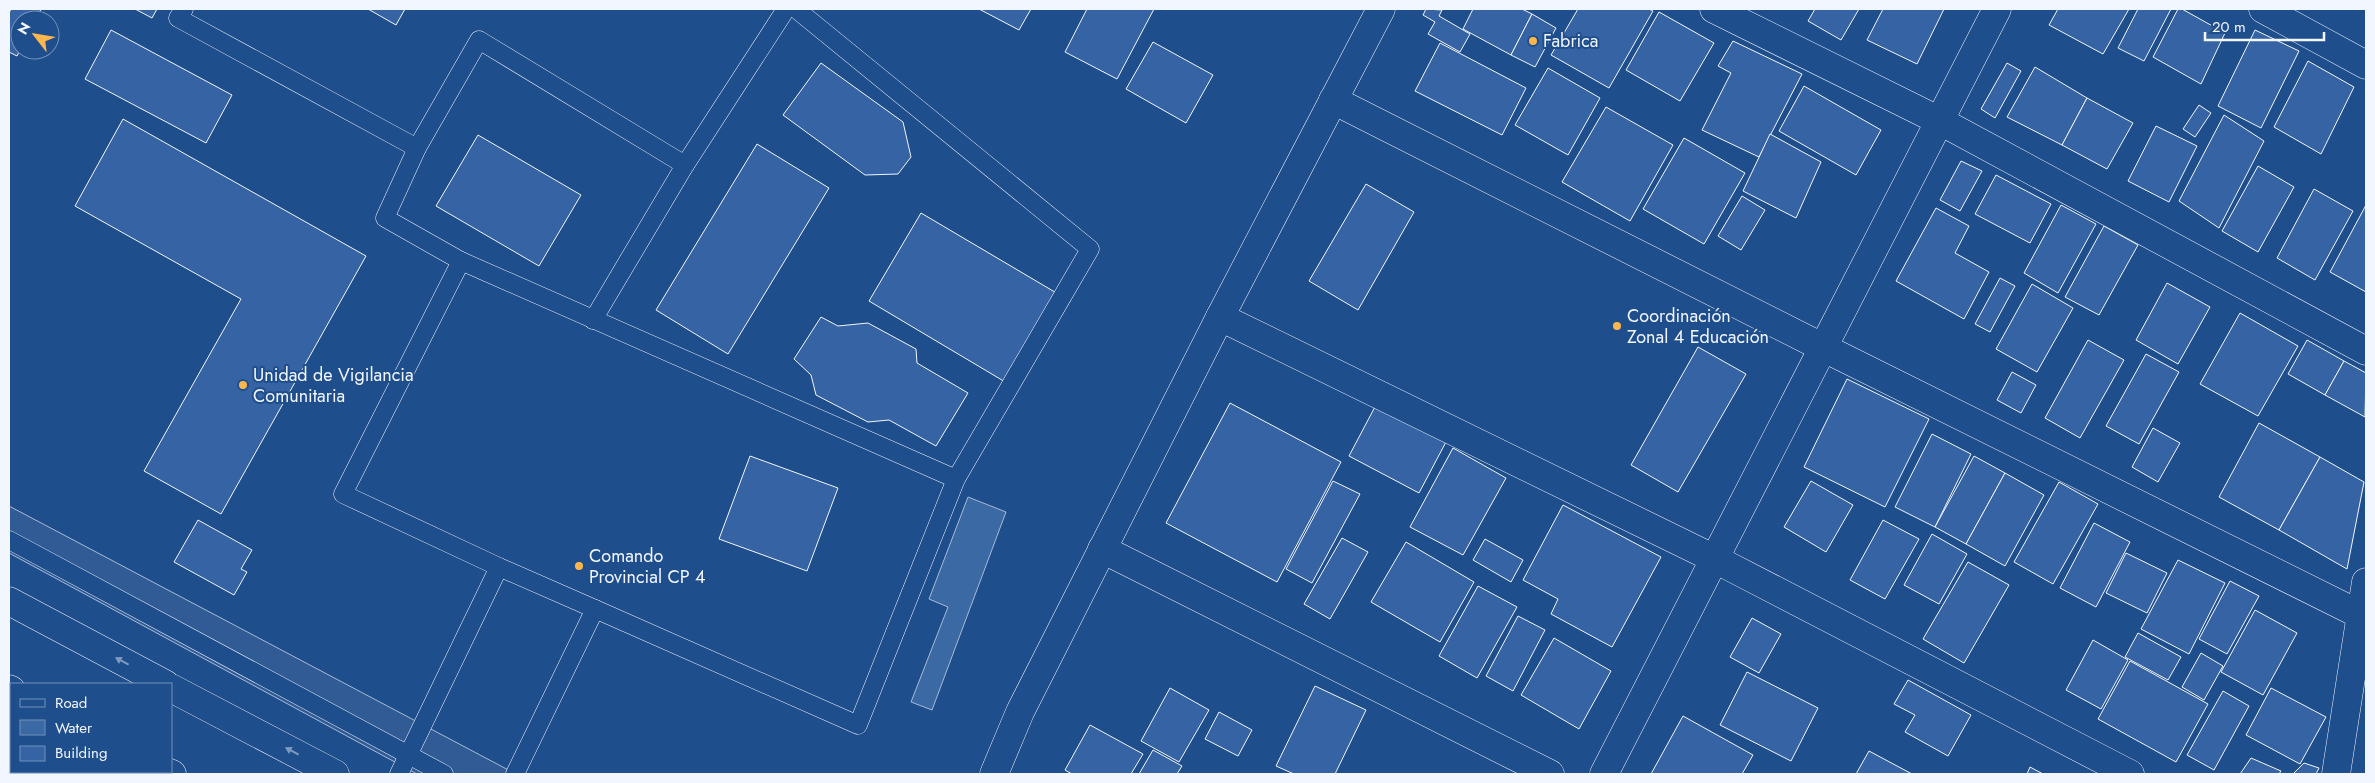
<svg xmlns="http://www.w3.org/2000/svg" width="2375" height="783" font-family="Jost,sans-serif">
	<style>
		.parking { fill: #305b95; stroke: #a8bbd7 }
		.water { fill: #3b69a3; stroke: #a8bbd7 }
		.building { fill: #3563a3; stroke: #f2f6ff }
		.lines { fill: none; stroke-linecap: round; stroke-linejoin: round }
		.lane-casing { stroke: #f2f6ff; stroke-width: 19 }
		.street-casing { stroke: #f2f6ff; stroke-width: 29 }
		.primary-casing { stroke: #f2f6ff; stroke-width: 29 }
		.lane { stroke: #1f4e8c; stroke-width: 18 }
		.street { stroke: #1f4e8c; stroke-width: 28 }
		.primary { stroke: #1f4e8c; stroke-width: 28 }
		.oneway { fill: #7e9ac0 }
		.poi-dot { fill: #ffb74d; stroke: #1f4e8c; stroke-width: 2 }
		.labels { text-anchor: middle; stroke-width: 4; stroke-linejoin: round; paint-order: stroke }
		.poi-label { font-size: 18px; fill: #f2f6ff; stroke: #1f4e8c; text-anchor: start }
	</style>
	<rect width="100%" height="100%" fill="#1f4e8c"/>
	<polygon class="parking" points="9,506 516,774 417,774 9,553"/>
	<polygon class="water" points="968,497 1006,512 932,710 911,702 948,607 929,599"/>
	<g class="building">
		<polygon points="11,9 41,9 36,20 20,20 20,50 17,56 9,52 9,13"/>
		<polygon points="135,9 157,9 152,18"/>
		<polygon points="368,9 405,9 396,25"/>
		<polygon points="979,9 1031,9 1019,30"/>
		<polygon points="1087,9 1154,9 1117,79 1065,52"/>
		<polygon points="1426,9 1442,10 1439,16 1470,34 1460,52 1428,34 1435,22 1423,15"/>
		<polygon points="1473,9 1522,9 1532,14 1511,55 1463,29"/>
		<polygon points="1578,9 1649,9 1653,11 1609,88 1551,55"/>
		<polygon points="1815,9 1859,9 1841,40 1808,21"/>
		<polygon points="1883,9 1944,9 1917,64 1867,40"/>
		<polygon points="2058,9 2129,9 2103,54 2049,25"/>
		<polygon points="2138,9 2171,9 2144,61 2118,48"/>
		<polygon points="2178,9 2182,9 2225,33 2201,84 2153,57"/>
		<polygon points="1659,12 1714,43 1680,101 1626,70"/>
		<polygon points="1532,14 1556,28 1535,67 1511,55"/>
		<polygon points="111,30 232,95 206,143 85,79"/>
		<polygon points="2255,30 2299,51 2261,128 2218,106"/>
		<polygon points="1733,41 1802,74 1759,157 1702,130 1731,73 1718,66"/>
		<polygon points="1153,42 1213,75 1186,123 1126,89"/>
		<polygon points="1440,43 1526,88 1502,135 1415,91"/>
		<polygon points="2308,61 2354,87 2321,154 2274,127"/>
		<polygon points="821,63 903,122 911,157 898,174 865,175 783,115"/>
		<polygon points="2007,63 2021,71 1995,118 1981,109"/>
		<polygon points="2035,67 2087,98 2062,145 2007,117"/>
		<polygon points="1548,68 1600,98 1568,155 1515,125"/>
		<polygon points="1804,86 1881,130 1856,175 1779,131"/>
		<polygon points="2087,98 2133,123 2107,169 2062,145"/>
		<polygon points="2199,105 2211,113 2195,137 2183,129"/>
		<polygon points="1606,107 1673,145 1630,221 1562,182"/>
		<polygon points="2224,115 2264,141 2219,228 2179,201"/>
		<polygon points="123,119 366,256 221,514 144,471 241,299 75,206"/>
		<polygon points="2156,126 2197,146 2169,202 2128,181"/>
		<polygon points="1770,134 1821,162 1796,218 1743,191"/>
		<polygon points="478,135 581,195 539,266 436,206"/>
		<polygon points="1684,138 1745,173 1704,244 1643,209"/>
		<polygon points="757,144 829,188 728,354 656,310"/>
		<polygon points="1961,161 1982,171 1960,211 1940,200"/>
		<polygon points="2258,166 2294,187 2258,252 2222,231"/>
		<polygon points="1996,175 2051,204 2030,243 1975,214"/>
		<polygon points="1366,184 1414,212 1358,310 1309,281"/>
		<polygon points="2314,189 2353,211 2315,280 2277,258"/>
		<polygon points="1742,196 1765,210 1741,250 1718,236"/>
		<polygon points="2061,205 2096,224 2058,293 2024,273"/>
		<polygon points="2366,205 2366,292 2330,272"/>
		<polygon points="1936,208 1969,226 1955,253 1989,272 1964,319 1896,281"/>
		<polygon points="921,213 1070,301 1017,389 869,301"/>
		<polygon points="2104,226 2138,245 2099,315 2065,297"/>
		<polygon points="2000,278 2015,286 1990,332 1975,324"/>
		<polygon points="2167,283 2210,307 2178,364 2136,340"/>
		<polygon points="2032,284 2073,308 2037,372 1996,349"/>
		<polygon points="2240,313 2298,346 2258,416 2200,384"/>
		<polygon points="821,317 838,326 868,323 916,349 917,363 968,393 936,446 889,420 868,422 816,395 811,375 794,359"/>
		<polygon points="2088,340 2124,360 2080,438 2045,418"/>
		<polygon points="2307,340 2344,361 2325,395 2288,374"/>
		<polygon points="1698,347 1746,374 1678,492 1631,465"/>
		<polygon points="2146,354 2179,372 2139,444 2106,426"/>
		<polygon points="2344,361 2366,373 2365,417 2325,395"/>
		<polygon points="2012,372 2036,385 2021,413 1997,400"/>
		<polygon points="1847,379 1929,419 1885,507 1804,467"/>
		<polygon points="1230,403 1341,462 1277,582 1166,523"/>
		<polygon points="1377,403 1447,440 1419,493 1349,456"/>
		<polygon points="2259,423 2320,457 2279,530 2219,497"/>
		<polygon points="2153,428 2180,443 2158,482 2132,467"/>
		<polygon points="1932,434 1971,454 1935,527 1895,507"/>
		<polygon points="1453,448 1506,478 1463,555 1410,527"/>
		<polygon points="750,456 838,488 807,571 719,539"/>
		<polygon points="1974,456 2005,473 1966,544 1935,527"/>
		<polygon points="2320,457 2364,482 2347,569 2279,530"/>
		<polygon points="2005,473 2044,495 2005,566 1966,544"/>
		<polygon points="1333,481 1360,494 1312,583 1286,569"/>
		<polygon points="1811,481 1853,505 1826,552 1784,527"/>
		<polygon points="2059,482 2098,504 2053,584 2014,562"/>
		<polygon points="1563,505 1661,557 1612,647 1551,614 1558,599 1523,580"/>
		<polygon points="198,520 252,550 241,569 247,572 234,595 174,562"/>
		<polygon points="1883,520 1919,539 1885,599 1850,580"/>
		<polygon points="2094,523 2130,542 2096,607 2060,588"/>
		<polygon points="1932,534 1967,554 1939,604 1904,585"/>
		<polygon points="1342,538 1368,552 1330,619 1304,604"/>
		<polygon points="1485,539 1523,560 1511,582 1473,560"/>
		<polygon points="1406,542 1474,582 1440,642 1371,602"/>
		<polygon points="2126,553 2167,573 2147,613 2106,593"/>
		<polygon points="2178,560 2225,583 2189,654 2141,629"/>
		<polygon points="1968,562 2009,585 1964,663 1923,639"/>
		<polygon points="2230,581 2259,596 2227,654 2199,639"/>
		<polygon points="1478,586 1517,607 1477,678 1439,656"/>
		<polygon points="2255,610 2297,633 2263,695 2221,672"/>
		<polygon points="1518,616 1545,630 1513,691 1486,676"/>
		<polygon points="1752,618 1781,634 1759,673 1730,657"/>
		<polygon points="2138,633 2181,657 2168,680 2125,657"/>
		<polygon points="1554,638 1611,671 1579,729 1521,695"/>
		<polygon points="2093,640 2128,660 2101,709 2066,690"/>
		<polygon points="2201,653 2223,666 2204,700 2182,687"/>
		<polygon points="2130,661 2208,704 2176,762 2098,719"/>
		<polygon points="1747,672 1818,708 1791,761 1720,725"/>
		<polygon points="1908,680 1971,715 1948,756 1905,732 1915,715 1894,704"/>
		<polygon points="1315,686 1366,710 1335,774 1294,774 1276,766"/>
		<polygon points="1170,688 1209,710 1179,762 1141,741"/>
		<polygon points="2271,688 2326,717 2300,764 2246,735"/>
		<polygon points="2223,691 2249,706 2214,770 2187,755"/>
		<polygon points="1219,712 1252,730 1238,756 1205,739"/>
		<polygon points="1683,716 1753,755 1742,774 1651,774"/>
		<polygon points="1090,725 1143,754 1131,774 1072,774 1065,770"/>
		<polygon points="1153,750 1182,766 1177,774 1139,774"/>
		<polygon points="1869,751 1912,774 1856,774"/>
		<polygon points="2251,758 2281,771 2279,774 2240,774"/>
		<polygon points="2304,763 2319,768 2316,774 2293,774"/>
		<polygon points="2030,767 2043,774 2027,774"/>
	</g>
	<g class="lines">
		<g class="lane-casing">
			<g id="lane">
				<polyline points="184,9 178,18 417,148 385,218 461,261"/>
				<polyline points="417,148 479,40 685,165"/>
				<polyline points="593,320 685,165 786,9"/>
				<polyline points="9,540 444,774"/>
				<polyline points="499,567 595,609"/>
				<polyline points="90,774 91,772"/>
				<polyline points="399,774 499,567 343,494 461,261 956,479"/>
				<polyline points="515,774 595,609 858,725 956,479 1090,249 796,9"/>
			</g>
		</g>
		<g class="street-casing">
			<g id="street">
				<polyline points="1714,9 1940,121 2366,351"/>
				<polyline points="2263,9 2366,65"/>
				<polyline points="1333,100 1824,348 2361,615"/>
				<polyline points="1220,317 1715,559 2130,774"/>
				<polyline points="1102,549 1550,774"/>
				<polyline points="994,774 1020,712 1220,317 1381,9"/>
				<polyline points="1604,774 1997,9"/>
				<polyline points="2336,774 2366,582"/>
			</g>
		</g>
		<g class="primary-casing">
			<g id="primary">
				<polyline points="9,601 165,684"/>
				<polyline points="171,688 335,774"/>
				<polyline points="9,689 11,690"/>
				<polyline points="167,772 172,774"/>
			</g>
		</g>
		<use href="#lane" class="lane"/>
		<use href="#street" class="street"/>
		<use href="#primary" class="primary"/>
	</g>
	<defs><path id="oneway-solid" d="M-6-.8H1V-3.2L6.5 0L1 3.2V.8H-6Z" transform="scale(1.25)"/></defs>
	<g class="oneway">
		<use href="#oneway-solid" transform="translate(122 661) rotate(-152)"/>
		<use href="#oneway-solid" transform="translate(292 751) rotate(-152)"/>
	</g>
	<g class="poi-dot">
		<circle cx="1533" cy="41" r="5"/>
		<circle cx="1617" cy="326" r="5"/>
		<circle cx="243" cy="385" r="5"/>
		<circle cx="579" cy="566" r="5"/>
	</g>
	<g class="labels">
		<g class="poi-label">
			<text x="1543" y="47">Fabrica</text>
			<text x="1627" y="322">Coordinación<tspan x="1627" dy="21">Zonal 4 Educación</tspan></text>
			<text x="253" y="381">Unidad de Vigilancia<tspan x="253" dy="21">Comunitaria</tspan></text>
			<text x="589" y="562">Comando<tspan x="589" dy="21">Provincial CP 4</tspan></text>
		</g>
	</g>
	<rect width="2375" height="783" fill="none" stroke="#f2f6ff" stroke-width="20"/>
	<rect x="10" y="683" width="162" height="90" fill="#1f4e8c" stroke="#7391ba"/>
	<rect x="20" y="699" width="25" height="8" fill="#1f4e8c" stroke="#7391ba"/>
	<text x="55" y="708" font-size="15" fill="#f2f6ff">Road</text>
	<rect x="20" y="720" width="25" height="15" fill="#3b69a3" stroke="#7391ba"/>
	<text x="55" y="733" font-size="15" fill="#f2f6ff">Water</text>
	<rect x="20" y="746" width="25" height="15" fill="#3563a3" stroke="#7391ba"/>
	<text x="55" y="758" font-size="15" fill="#f2f6ff">Building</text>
	<g transform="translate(35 35) rotate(301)"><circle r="24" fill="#1f4e8c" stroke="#7391ba"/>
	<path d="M0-4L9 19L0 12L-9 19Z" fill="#ffb74d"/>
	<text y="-8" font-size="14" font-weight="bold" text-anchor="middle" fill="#f2f6ff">N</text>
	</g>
	<path d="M2205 32v8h119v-8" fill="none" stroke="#f2f6ff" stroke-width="2.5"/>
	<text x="2212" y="32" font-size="15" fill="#f2f6ff" stroke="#1f4e8c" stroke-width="4" paint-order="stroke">20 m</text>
</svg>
